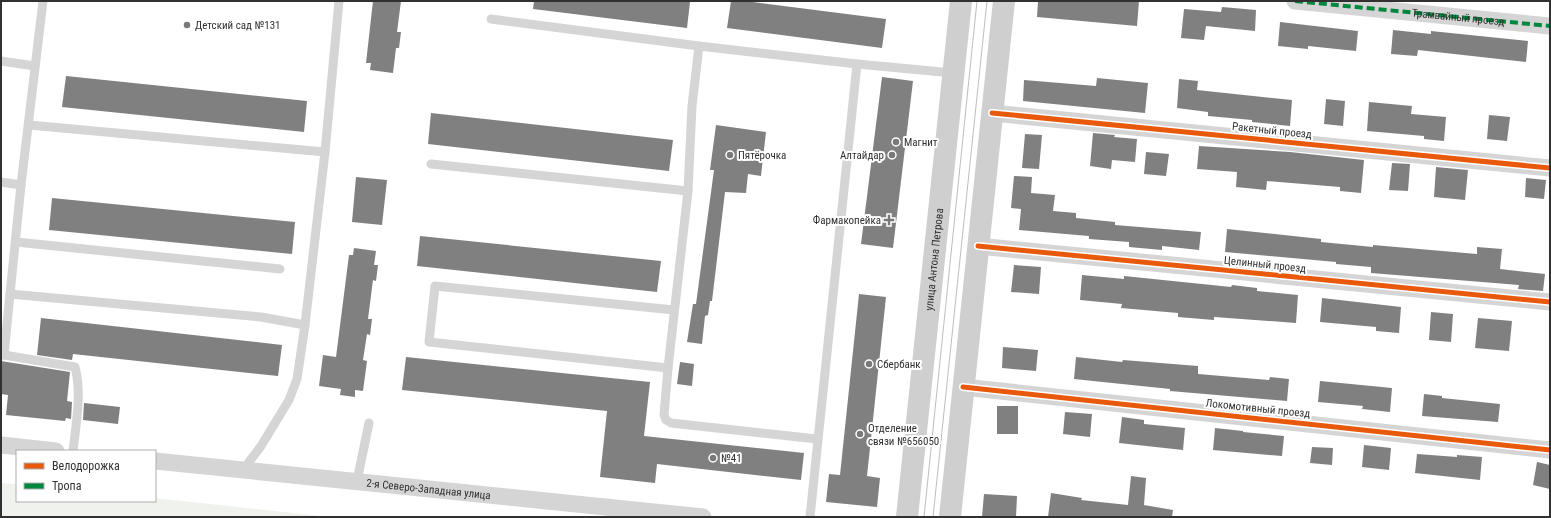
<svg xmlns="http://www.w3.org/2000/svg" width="1551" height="518" font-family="'Roboto Condensed',sans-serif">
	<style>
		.green { fill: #f0f3ed }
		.building { fill: #808080 }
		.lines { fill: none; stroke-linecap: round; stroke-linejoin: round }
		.service { stroke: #d5d5d5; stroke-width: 9 }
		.minor { stroke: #d5d5d5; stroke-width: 17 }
		.secondary { stroke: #cfcfcf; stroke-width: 22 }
		.tram { stroke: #bdbdbd; stroke-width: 1 }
		.quiet { stroke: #00873e; stroke-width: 4; stroke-dasharray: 8 4; stroke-linecap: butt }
		.cycleway-casing { stroke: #fff; stroke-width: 8 }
		.cycleway { stroke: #e8590c; stroke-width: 5 }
		.poi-dot { fill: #797979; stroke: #fff; stroke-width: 1.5 }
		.labels { text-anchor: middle; stroke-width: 4; stroke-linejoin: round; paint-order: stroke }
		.street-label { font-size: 11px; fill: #313131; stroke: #fff }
		.poi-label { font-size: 11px; fill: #313131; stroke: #fff; text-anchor: start }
	</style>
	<rect width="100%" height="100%" fill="#fff"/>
	<polygon class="green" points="1,483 17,484 17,501 155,501 155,498 330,517 1,517"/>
	<g class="building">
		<polygon points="373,1 401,1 397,32 401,32 399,48 396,48 393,73 370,70 371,63 366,63"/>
		<polygon points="534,1 681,1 690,2 687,28 533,9"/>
		<polygon points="731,1 745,1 886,19 882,48 727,28"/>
		<polygon points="1038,1 1139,1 1137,26 1037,17"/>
		<polygon points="1222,7 1256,10 1255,31 1206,26 1204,40 1181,38 1184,9 1221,12"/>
		<polygon points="1280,22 1358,31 1356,51 1308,46 1308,49 1278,46"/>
		<polygon points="1393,30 1431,34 1431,31 1528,41 1526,62 1418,50 1417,56 1391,54"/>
		<polygon points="66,76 307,101 304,132 62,107"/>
		<polygon points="882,77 913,81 893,248 861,244"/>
		<polygon points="1097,78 1148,83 1145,113 1023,101 1024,80 1096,86"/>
		<polygon points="1179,79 1198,81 1197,90 1292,100 1290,126 1252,122 1252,120 1208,116 1208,112 1177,108"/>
		<polygon points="1326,99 1345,101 1343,126 1324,124"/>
		<polygon points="1369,102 1412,106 1411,114 1446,117 1444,141 1424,139 1424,136 1367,131"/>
		<polygon points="431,113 673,140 669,171 428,144"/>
		<polygon points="1489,115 1510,117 1507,141 1487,139"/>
		<polygon points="716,125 766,132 761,176 748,174 746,193 725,192 712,301 710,301 708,315 705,316 702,344 687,342 693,304 696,304 714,170 710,170"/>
		<polygon points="1093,133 1115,135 1114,137 1137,139 1135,162 1112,160 1111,169 1090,166"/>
		<polygon points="1025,134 1042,135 1039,169 1022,168"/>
		<polygon points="1199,146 1290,152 1364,160 1361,193 1340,191 1340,187 1267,181 1266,190 1236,187 1237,172 1197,169"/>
		<polygon points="1146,152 1169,154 1166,176 1144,174"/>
		<polygon points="1392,163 1410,164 1408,191 1389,190"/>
		<polygon points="1436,167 1468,170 1465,200 1434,197"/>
		<polygon points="1014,176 1032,177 1031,193 1055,195 1053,211 1076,213 1076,218 1115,222 1115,225 1201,232 1199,250 1162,246 1162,250 1129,247 1129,242 1089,239 1089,236 1019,230 1021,209 1011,208"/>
		<polygon points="356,177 387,180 382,225 352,222"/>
		<polygon points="1526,178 1546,180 1544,199 1525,197"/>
		<polygon points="52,198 295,222 292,254 49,230"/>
		<polygon points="1227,229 1321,239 1321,242 1373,247 1373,245 1477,254 1477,247 1502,249 1500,269 1545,274 1543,291 1518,289 1519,285 1371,273 1371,267 1336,264 1336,262 1225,252"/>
		<polygon points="420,236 661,261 657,292 417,266"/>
		<polygon points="354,248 376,251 374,265 378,265 376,281 373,280 368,319 372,319 370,335 367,334 363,360 367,361 363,391 355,390 355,397 340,395 341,389 319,386 323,355 336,357 349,255 353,255"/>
		<polygon points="1014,265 1041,267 1039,294 1011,292"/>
		<polygon points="1082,275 1124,279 1124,276 1231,287 1232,285 1257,288 1257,291 1298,295 1296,323 1214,317 1214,320 1178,317 1178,313 1121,308 1122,304 1080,300"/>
		<polygon points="859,294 886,297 867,476 880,478 877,507 826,502 829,474 840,475"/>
		<polygon points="1322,298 1401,307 1399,333 1376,331 1376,327 1320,322"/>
		<polygon points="1431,312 1453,314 1451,342 1429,340"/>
		<polygon points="41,318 282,345 278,376 73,354 72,360 37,355"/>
		<polygon points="1478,318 1512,321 1509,351 1475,348"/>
		<polygon points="1003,347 1038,350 1036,371 1002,368"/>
		<polygon points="406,357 650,382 644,436 804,453 801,480 657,464 655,483 600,477 607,411 402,390"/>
		<polygon points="1076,357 1122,362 1123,360 1198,366 1198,374 1269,380 1270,377 1289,379 1287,401 1170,391 1170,389 1074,379"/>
		<polygon points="1,361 70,372 67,401 72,402 71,419 66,418 65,421 6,415 8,395 1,394"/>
		<polygon points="680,362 694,364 692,386 677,384"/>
		<polygon points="1320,381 1392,388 1390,412 1362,409 1363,406 1318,402"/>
		<polygon points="1424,394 1442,396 1442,398 1500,404 1498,422 1422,416"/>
		<polygon points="84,403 120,407 118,424 83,420"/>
		<rect x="997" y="406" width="21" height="28"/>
		<polygon points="1065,412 1092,414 1090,437 1063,434"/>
		<polygon points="1122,417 1144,420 1144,424 1185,428 1183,450 1119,443"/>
		<polygon points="1215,428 1243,431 1243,432 1284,436 1282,456 1213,450"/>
		<polygon points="1364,445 1391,448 1389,470 1362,467"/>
		<polygon points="1312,447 1333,448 1332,465 1310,463"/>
		<polygon points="1417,454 1457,457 1457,455 1482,457 1480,480 1415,473"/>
		<polygon points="1537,462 1550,465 1550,489 1533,485"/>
		<polygon points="1131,476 1146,478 1144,505 1173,510 1172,517 1048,517 1051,493 1082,498 1081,500 1128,505"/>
		<polygon points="984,494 1017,496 1016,517 982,517"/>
	</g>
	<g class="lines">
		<g class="service">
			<polyline points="491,19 699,46"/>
			<polyline points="1,61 35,66"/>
			<polyline points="29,125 325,152"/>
			<polyline points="431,164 688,191"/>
			<polyline points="1,182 21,185"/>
			<polyline points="16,242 280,269"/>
			<polyline points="10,294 21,185 43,1"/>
			<polyline points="1,355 4,355 10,294 261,317 305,325"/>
			<path d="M 4,355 L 75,367 C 82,393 76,424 73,451"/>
			<polyline points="668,368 429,342 435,286 674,310"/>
			<polyline points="817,439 671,423 666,420 664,415 668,368 688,191 692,106 699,46 857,64 953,73"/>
			<polyline points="243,470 261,446 289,400 297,379 305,325 325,152 339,1"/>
			<polyline points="357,481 369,423"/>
			<polyline points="810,517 857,64"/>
		</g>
		<g class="minor">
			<polyline points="1295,1 1550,26"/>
			<polyline points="992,113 1550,168"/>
			<polyline points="978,246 1550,302"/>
			<polyline points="963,387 1550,450"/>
			<polyline points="1,445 56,451"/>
			<path id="s1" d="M 155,461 L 703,517"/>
		</g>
		<g class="secondary">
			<path id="s2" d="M 907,517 L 961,1"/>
			<polyline points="950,517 1004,1"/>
		</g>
		<g class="tram">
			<polyline points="924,517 977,1"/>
			<polyline points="933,517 987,1"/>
		</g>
		<path class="quiet" id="s3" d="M 1295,1 L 1550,26"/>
		<g class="cycleway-casing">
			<g id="cycleway">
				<polyline points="992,113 1550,168"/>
				<polyline points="978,246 1550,302"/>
				<polyline points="963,387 1550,450"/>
			</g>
		</g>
		<use href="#cycleway" class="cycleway"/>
	</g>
	<g class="poi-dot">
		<circle cx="187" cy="25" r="4"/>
		<circle cx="896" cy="142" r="4"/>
		<circle cx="730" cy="155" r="4"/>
		<circle cx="892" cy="155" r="4"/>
		<path d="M887 214h4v4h4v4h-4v4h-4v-4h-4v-4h4z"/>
		<circle cx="869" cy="364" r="4"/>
		<circle cx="860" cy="434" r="4"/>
		<circle cx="713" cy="458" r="4"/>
	</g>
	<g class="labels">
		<g class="street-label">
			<text dy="4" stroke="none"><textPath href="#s3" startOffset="164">Трамвайный проезд</textPath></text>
			<text transform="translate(1272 130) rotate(6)" y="4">Ракетный проезд</text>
			<text dy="4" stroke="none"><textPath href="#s2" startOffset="259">улица Антона Петрова</textPath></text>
			<text transform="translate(1265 264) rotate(6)" y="4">Целинный проезд</text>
			<text transform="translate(1258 408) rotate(6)" y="4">Локомотивный проезд</text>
			<text dy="4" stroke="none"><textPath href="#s1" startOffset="275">2-я Северо-Западная улица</textPath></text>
		</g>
		<g class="poi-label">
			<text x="195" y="29">Детский сад №131</text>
			<text x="904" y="146">Магнит</text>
			<text x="738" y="159">Пятёрочка</text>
			<text x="884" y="159" text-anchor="end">Алтайдар</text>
			<text x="881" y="224" text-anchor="end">Фармакопейка</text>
			<text x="877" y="368">Сбербанк</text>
			<text x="868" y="432">Отделение<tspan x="868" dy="13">связи №656050</tspan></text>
			<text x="721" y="462">№41</text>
		</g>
	</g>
	<rect width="1551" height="518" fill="none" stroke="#313131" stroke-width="4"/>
	<rect x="16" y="450" width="140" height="52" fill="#ffffff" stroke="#adadad"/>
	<rect x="24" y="463" width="20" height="6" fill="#e8590c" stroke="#adadad"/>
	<text x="52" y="470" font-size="12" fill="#313131">Велодорожка</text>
	<rect x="24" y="483" width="20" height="6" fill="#00873e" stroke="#adadad"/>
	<text x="52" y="490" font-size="12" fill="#313131">Тропа</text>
</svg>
